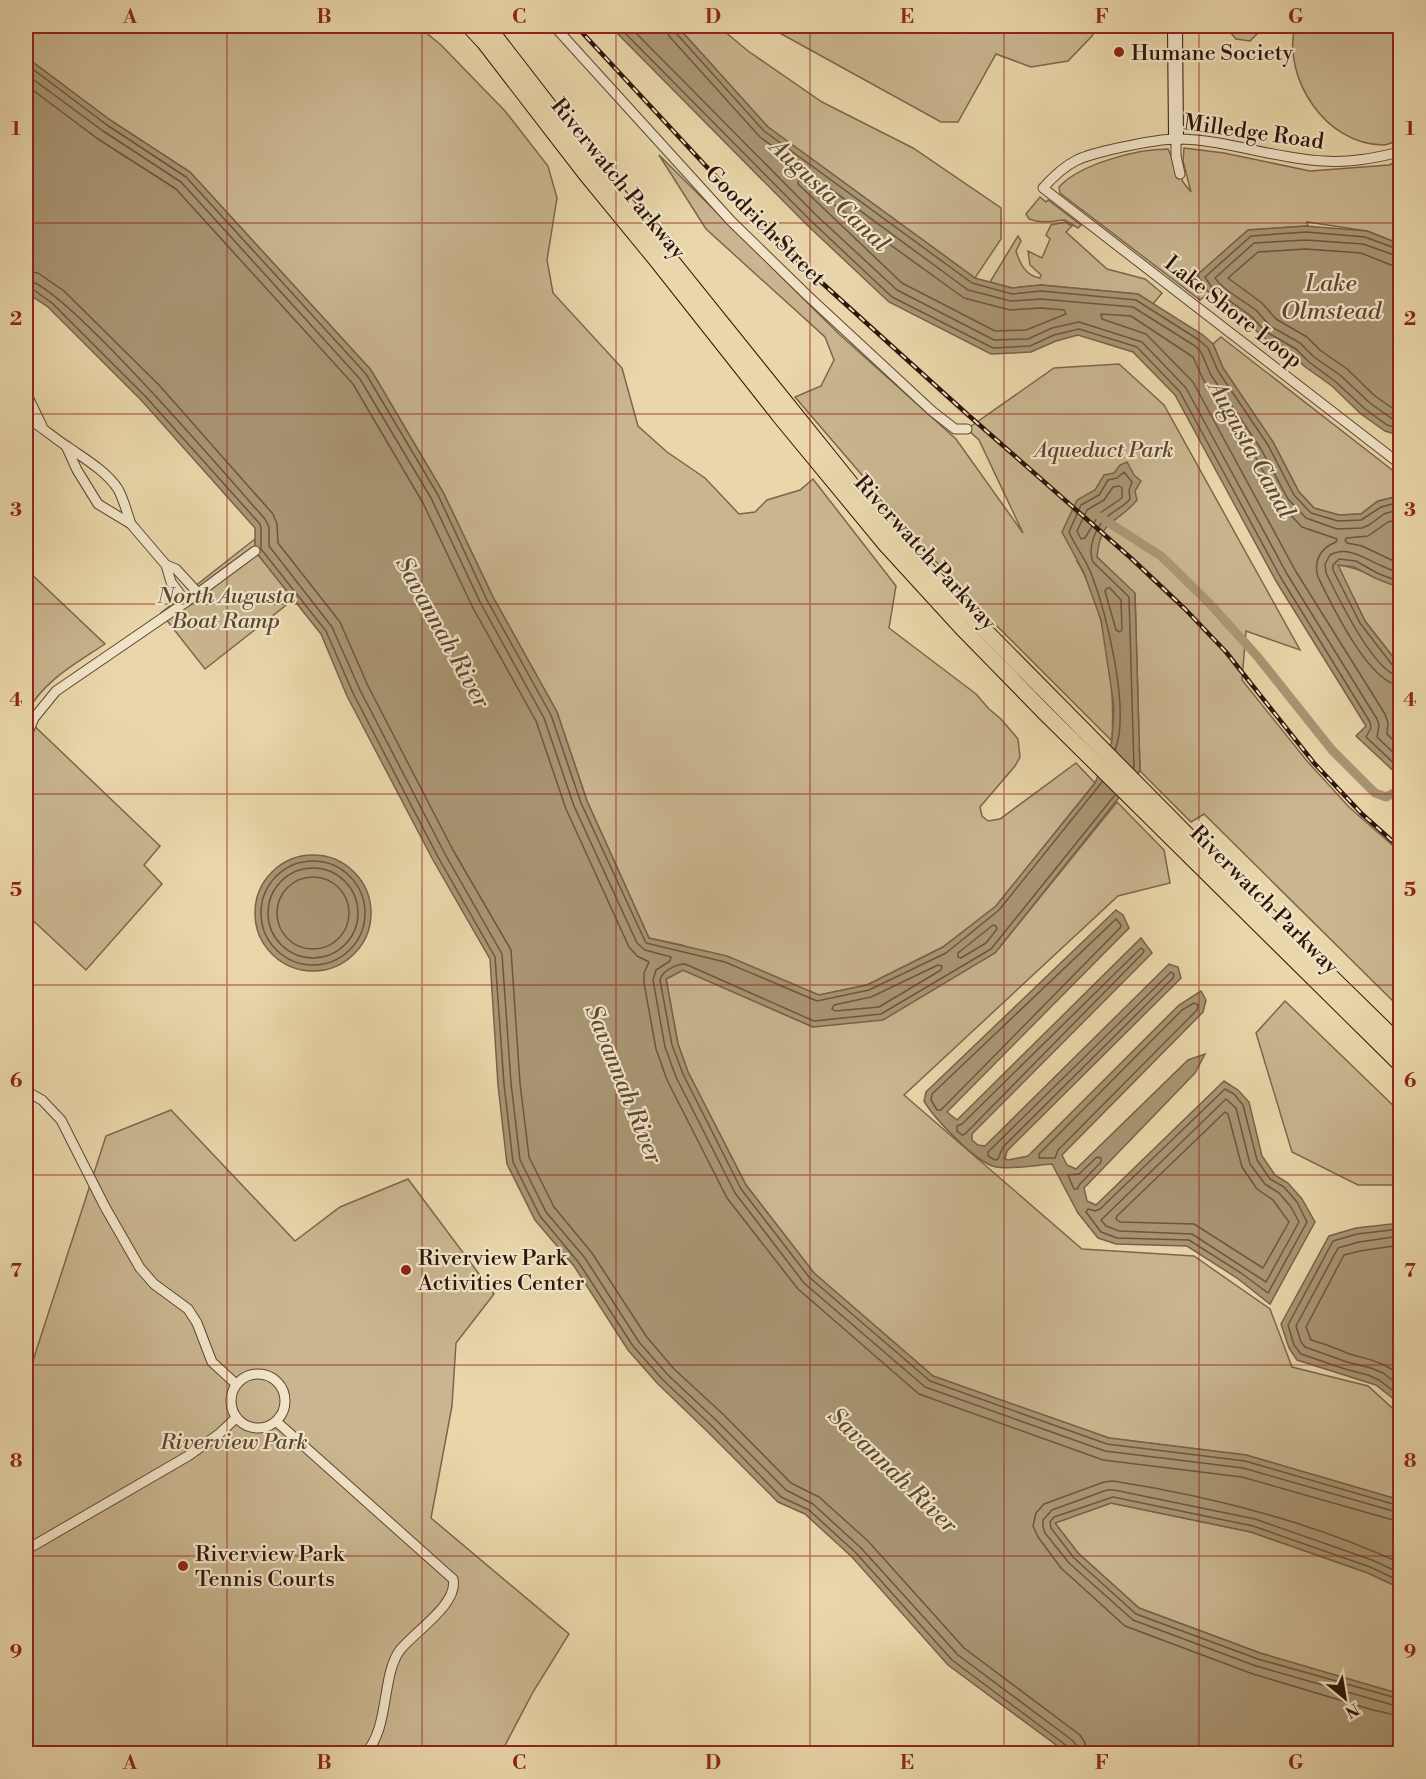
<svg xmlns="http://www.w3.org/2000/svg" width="1426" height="1779" font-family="'Libre Bodoni',serif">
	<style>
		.green { fill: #c9b58f; stroke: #7b664c; stroke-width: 1.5 }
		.water { fill: #a99573; stroke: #776249; stroke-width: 1.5 }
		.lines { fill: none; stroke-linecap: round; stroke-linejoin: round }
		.shore { stroke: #6b563e; stroke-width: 1.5 }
		.canal { stroke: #a99573; stroke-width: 9 }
		.street-casing { stroke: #5c4631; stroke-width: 11 }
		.secondary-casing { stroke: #2d1609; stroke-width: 16 }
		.primary-casing { stroke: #2d1609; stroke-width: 17 }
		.street { stroke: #f1e4c8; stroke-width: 9 }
		.secondary { stroke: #f1e4c8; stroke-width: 14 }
		.primary { stroke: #e9d6aa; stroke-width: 15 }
		.rail-casing { stroke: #2d1609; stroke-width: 4.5 }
		.rail { stroke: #f1e4c8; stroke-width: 2; stroke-dasharray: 7; stroke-linecap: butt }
		.grid { fill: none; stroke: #8f2418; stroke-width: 1.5; stroke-opacity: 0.55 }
		.poi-dot { fill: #8f2418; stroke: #f1e4c8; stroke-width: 2 }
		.labels { text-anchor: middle; stroke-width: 4.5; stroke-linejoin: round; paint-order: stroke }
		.poi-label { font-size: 22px; fill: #2d1609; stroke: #f1e4c8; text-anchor: start }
		.street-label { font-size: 22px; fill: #2d1609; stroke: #f1e4c8 }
		.park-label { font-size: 22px; font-style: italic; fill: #5c4631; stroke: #f1e4c8 }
		.water-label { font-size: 24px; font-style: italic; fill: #5f4933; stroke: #f1e4c8 }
		.neatline { fill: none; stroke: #8f2418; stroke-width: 2 }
		.grid-label { font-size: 20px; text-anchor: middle; font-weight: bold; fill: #8f2418 }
	</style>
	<rect width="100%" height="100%" fill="#e9d6aa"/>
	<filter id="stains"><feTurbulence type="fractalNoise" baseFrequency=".00333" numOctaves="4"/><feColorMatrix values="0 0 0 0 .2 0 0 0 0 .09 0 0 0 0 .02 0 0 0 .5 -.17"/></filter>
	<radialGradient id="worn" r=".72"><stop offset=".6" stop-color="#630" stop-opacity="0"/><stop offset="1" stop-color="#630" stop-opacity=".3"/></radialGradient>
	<g class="green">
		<polygon points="26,26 418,26 441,45 505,111 548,166 557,198 547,260 553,293 622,368 638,426 667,452 705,478 739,514 755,512 767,500 800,490 813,479 896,586 889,628 976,694 989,709 1001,719 1018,739 1020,757 1015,766 980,807 982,816 988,821 1000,819 1076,763 1095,783 996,906 943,947 867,985 819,995 682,945 649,938 587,801 557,712 493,597 443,492 371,370 190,172 110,120 26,57"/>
		<polygon points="677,26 718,26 748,51 822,102 913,148 1001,208 1001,239 975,278 768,127"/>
		<polygon points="767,26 1098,26 1092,36 1068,61 1031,67 996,54 958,122 941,122"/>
		<polygon points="1225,26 1265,26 1250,41 1236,39"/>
		<path d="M 1295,26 L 1400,26 L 1400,139 C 1395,141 1389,145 1383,145 C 1326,145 1282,78 1295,26 Z"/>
		<path d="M 1184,148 L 1224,153 L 1310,171 L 1389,165 L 1400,160 L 1400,244 L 1367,231 L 1307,222 L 1308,226 L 1248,230 L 1197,276 L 1209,293 L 1200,300 L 1060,193 L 1059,187 C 1080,164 1137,149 1168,149 L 1183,182 L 1191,192 L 1183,161 Z"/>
		<path d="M 659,155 L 839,334 L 956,439 L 1023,533 L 979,440 L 967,429 L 1054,368 L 1119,364 L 1164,405 L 1300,650 L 1246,631 L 1242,680 L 1307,761 L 1349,807 L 1400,852 L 1400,1008 L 1204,814 L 1191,822 L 1140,771 L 1135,594 L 1097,557 L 1077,561 C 1107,611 1115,684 1112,741 L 958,587 L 795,397 L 821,386 L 834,360 L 825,337 L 706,229 Z"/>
		<path d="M 1040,197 L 1046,202 L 1048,200 L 1081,225 L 1078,228 L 1065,220 C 1051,221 1042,224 1029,219 L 1026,214 Z"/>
		<path d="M 1065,222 L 1072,226 L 1066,232 L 1107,269 L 1145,279 L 1162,293 L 1153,304 L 1138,294 L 1041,285 L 1012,288 L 990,282 L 1018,236 L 1021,241 L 1016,251 C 1020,264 1026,276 1040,278 L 1041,275 L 1030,265 L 1028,251 L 1042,258 L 1050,239 L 1046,235 L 1051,225 Z"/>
		<polygon points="1221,337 1400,476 1400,496 1378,501 1361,514 1339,515 1314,508 1299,492 1273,442 1223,368 1213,344"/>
		<polygon points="255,539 255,551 294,599 205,669 161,613"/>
		<path d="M 1337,565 C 1359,567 1380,579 1400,588 L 1400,666 L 1365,621 Z"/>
		<path d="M 26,569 L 105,644 C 75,664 43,681 26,714 Z"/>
		<polygon points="26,718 160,846 144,865 162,884 86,970 26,914"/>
		<polygon points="1117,802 1164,850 1170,883 1118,896 904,1095 1082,1249 1194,1256 1270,1309 1292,1367 1368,1386 1400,1415 1400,1500 1246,1455 1109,1438 933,1376 814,1273 746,1185 688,1072 678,1044 666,979 683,970 813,1027 995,953"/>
		<polygon points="1285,1001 1400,1112 1400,1185 1358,1185 1292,1152 1256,1033"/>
		<polygon points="171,1110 295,1241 340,1207 408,1179 494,1294 456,1343 452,1406 431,1518 569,1634 533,1692 501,1753 26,1754 26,1382 106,1136"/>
		<polygon points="1111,1503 1251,1532 1368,1573 1400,1588 1400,1694 1260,1653 1139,1608 1078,1553 1055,1523"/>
	</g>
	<g class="water">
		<polygon points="610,26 677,26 768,127 975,278 1012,288 1041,285 1138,294 1203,335 1213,344 1223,368 1273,442 1299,492 1314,508 1339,515 1361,514 1378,501 1400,496 1400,588 1375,578 1354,567 1338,565 1365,621 1400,666 1400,777 1356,736 1366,726 1276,581 1175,395 1133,352 1078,335 1056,341 1031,352 991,354 889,302 806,224"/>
		<path d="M 26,57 L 110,120 L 190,172 L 371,370 L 443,492 L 493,597 L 557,712 L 587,801 L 649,938 L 727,956 L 819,995 L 867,985 L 943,947 L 996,906 L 1095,783 L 1112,741 L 1114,706 L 1101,620 L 1084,573 L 1062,532 L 1077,500 L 1095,490 L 1104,475 L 1114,473 L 1120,465 L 1127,462 L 1134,475 L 1141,481 L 1135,491 L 1137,500 C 1117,525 1101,516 1097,557 L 1135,593 L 1140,771 L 995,953 L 883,1020 L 813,1027 L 683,970 L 666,979 L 678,1044 L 688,1072 L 746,1185 L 814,1273 L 933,1376 L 1109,1438 L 1246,1455 L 1400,1500 L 1400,1588 L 1368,1573 L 1251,1532 L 1111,1503 L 1055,1523 L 1078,1553 L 1139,1608 L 1260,1653 L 1400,1694 L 1400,1753 L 1067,1753 L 948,1665 L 852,1557 L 805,1514 L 778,1502 L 708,1432 L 658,1384 L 628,1350 L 574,1266 L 535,1220 L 507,1164 L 498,1085 L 490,959 L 433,860 L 347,696 L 321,634 L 255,551 L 255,528 L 142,401 L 48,307 L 26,292 Z"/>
		<polygon points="1306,226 1367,231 1400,244 1400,438 1399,435 1385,431 1361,414 1332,386 1304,366 1292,354 1261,336 1247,320 1209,293 1197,275 1248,230"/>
		<circle cx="313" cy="913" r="58"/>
		<path d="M 1116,910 L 1123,915 L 1129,928 L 947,1112 L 957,1120 L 1141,938 L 1152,953 L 972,1134 L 972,1140 L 978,1145 L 985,1146 L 1169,964 L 1178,967 L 1181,978 L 1007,1151 L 1005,1159 L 1008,1160 L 1028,1156 L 1179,1005 L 1201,991 L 1206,1000 L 1203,1012 L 1062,1155 L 1067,1165 L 1076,1169 L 1188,1060 L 1205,1054 L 1195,1073 L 1084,1188 L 1087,1201 L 1096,1205 L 1224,1081 L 1238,1090 L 1249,1102 L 1262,1156 L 1275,1175 L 1288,1183 L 1302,1199 L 1315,1222 L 1270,1304 L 1237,1278 L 1187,1246 L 1116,1244 L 1098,1238 L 1078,1213 L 1052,1164 C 1036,1165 1011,1170 996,1167 C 976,1163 934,1118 924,1101 L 926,1092 Z"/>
		<polygon points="1400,1223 1400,1404 1376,1385 1297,1360 1289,1348 1281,1324 1329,1236 1356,1228"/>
	</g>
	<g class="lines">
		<g class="shore">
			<polyline points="618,26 810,220 892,297 993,348 1030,346 1054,335 1079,329 1137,347 1180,392 1281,578 1370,722 1371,728 1366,737 1400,769"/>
			<polyline points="629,26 816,215 897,290 994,340 1028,339 1052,328 1079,322 1142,342 1186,388 1287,574 1377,719 1379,725 1377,737 1400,759"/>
			<polyline points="666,26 669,36 760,137 968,290 1011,301 1041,299 1133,307 1195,346 1201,352 1211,375 1261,449 1288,499 1306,518 1337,529 1362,528 1369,525 1384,514 1400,509"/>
			<polyline points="673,26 675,32 764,131 972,283 1012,294 1041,291 1136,300 1199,340 1208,348 1218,371 1268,445 1294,495 1311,513 1338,521 1361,520 1381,507 1400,502"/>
			<polyline points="26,64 107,125 186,177 366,374 438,495 487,600 551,715 581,803 646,943 725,962 817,1001 869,990 946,953 999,910 1102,782"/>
			<polyline points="26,74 103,131 181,182 360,379 431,498 481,604 544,718 574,806 637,943 645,950 671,957 670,961 656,970 653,980 665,1047 676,1077 735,1193 804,1283 925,1387 1105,1451 1243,1468 1400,1513"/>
			<polyline points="26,85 98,139 176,189 353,384 423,503 473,608 536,721 566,809 629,947 637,956 649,962 644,973 644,983 656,1049 667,1080 727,1198 798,1289 919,1394 1103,1460 1242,1477 1400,1522"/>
			<polygon points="799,179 964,298 1010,310 1041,308 1064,310 1066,314 1026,330 995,331 902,283 798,184"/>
			<polyline points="1400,250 1365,237 1306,232 1251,236 1205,277 1213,289 1251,316 1265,331 1296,349 1309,362 1336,382 1365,409 1387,425 1400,429"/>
			<polyline points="1400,257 1363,244 1306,240 1254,243 1215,278 1219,283 1228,291 1256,310 1270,326 1300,343 1314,357 1340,375 1370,403 1391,418 1400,422"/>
			<polyline points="1400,266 1391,265 1361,253 1306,249 1258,252 1228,278 1262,303 1276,319 1307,337 1320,350 1347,369 1375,396 1395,410 1400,412"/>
			<polyline points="26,271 38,273 64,291 159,385 273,514 277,524 278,543 340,622 368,686 453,850 511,950 520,1083 529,1157 554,1207 592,1253 646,1336 674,1369 724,1415 791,1483 819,1497 868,1541 964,1648 1080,1735 1085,1743 1087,1754"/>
			<path d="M 26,280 C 61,281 232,482 265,519 L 269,527 L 269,546 L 332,627 L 360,690 L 445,854 L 502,954 L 511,1083 L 520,1160 L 546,1212 L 585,1258 L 639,1342 L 668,1375 L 718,1422 L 786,1490 L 813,1504 L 861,1548 L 958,1655 L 1072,1740 L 1077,1746 L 1078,1754"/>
			<polyline points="26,287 31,288 52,303 146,397 260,524 261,528 261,549 326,631 353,693 438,857 495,957 504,1084 513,1162 540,1216 579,1263 633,1346 663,1380 713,1427 781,1497 809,1510 856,1553 952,1660 1067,1746 1070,1754"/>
			<polygon points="1119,486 1122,488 1122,498 1100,513 1085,538 1081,539 1077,531 1087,510 1104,500 1113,487"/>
			<polyline points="1400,519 1388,522 1368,536 1347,538 1345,540 1347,543 1362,546 1400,564"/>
			<path d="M 1400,573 C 1394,571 1388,569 1382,566 C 1365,559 1348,545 1330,555 L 1325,564 L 1326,573 C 1337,595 1375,675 1400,676"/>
			<polyline points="1400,582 1377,573 1356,561 1339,559 1333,565 1333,570 1360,623 1393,666 1400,669"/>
			<polygon points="1107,588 1110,588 1121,600 1122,630 1120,632 1116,630 1105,591"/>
			<path d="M 1400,685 C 1369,684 1331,603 1318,577 C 1313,560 1321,548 1336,542 L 1337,539 L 1302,527 L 1281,505 L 1254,454 L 1203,379 L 1193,357 L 1131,316 L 1101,314 L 1102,319 L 1146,334 L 1193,382 L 1295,570 L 1385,714 L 1388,723 L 1387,734 L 1400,747"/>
			<path d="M 1115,750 C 1131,710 1106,612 1091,573 C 1085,558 1075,546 1069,532 L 1081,505 L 1099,495 L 1108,480 L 1117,478 L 1124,472 L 1132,482 L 1129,490 L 1130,499 C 1124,507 1114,510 1107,517 C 1096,526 1087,548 1093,562 L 1129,597 L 1134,768"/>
			<path d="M 1115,795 L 991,949 L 881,1014 L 814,1021 L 685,964 C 676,964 662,971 660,980 L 672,1045 L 683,1074 L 741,1189 L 809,1277 L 930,1381 L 1107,1444 L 1245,1461 L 1400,1506"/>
			<circle cx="313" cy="913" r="52"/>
			<circle cx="313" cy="913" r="45"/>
			<circle cx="313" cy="913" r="36"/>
			<polygon points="1116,919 1121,925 1120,928 941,1110 937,1110 931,1100 932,1094"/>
			<polygon points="993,925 996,926 997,929 986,943 961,958 958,957 958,953"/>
			<polygon points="1141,948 1144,950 1143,953 965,1134 962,1135 957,1131 957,1126 962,1124"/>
			<polygon points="938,965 942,966 941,970 879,1007 835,1011 832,1009 834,1005 871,997"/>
			<polygon points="1171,972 1174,974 1173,978 1003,1147 998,1159 995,1160 988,1156 988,1152"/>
			<polygon points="1194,1003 1198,1005 1197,1010 1058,1150 1055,1158 1039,1158 1039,1154 1182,1010"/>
			<polygon points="1225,1089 1234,1094 1243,1105 1257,1160 1270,1179 1284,1187 1297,1202 1307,1222 1268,1293 1241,1273 1189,1240 1117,1238 1101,1232 1086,1212 1088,1209 1095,1211 1100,1209"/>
			<polygon points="1226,1099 1236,1108 1250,1164 1265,1184 1279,1193 1291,1207 1299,1222 1266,1282 1192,1234 1119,1231 1106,1226 1101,1220"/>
			<polygon points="1225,1112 1228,1114 1242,1167 1257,1189 1273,1200 1289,1222 1263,1268 1194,1224 1120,1222 1116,1219 1117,1216"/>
			<polygon points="1097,1157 1101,1158 1101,1162 1080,1184 1077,1189 1074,1189 1068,1175 1079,1174"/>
			<polyline points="1400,1229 1357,1234 1333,1241 1288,1325 1294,1345 1301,1354 1345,1369 1368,1375 1379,1380 1400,1396"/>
			<polyline points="1400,1236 1359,1242 1338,1248 1296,1326 1301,1342 1305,1347 1347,1362 1371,1368 1383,1373 1400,1386"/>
			<path d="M 1400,1245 L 1360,1251 L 1344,1255 L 1306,1327 L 1311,1340 C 1323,1343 1335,1348 1347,1353 C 1369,1360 1380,1360 1400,1375"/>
			<path d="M 1400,1563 C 1311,1522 1210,1496 1113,1481 L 1104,1482 L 1044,1504 L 1036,1513 L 1033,1526 L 1038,1537 L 1061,1568 L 1125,1626 L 1253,1674 L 1373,1710 L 1400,1716"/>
			<polyline points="1400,1573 1372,1560 1255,1519 1114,1490 1107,1490 1052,1510 1043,1520 1043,1527 1045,1533 1069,1563 1133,1620 1256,1666 1400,1707"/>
			<polyline points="1400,1581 1370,1567 1253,1526 1113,1497 1054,1517 1050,1522 1051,1528 1074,1558 1136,1614 1258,1659 1400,1699"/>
		</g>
		<polyline class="canal" points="1100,517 1161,556 1210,604 1257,656 1332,750 1375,793 1386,797 1400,790"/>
		<g class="street-casing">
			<g id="street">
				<polyline points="554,26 731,221 808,296 932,411 955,429 967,429"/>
				<polyline points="1176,139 1176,156 1180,174"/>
				<path d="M 1400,152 C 1375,158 1350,163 1323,161 C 1274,159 1226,139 1177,139 C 1158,139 1137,144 1118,148 C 1082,156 1069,159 1043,188 L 1400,464"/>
				<polyline points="26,393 42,426"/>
				<path d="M 26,418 C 43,427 52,437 68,447 C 85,459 106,471 118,489 C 124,500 127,513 131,524"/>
				<polyline points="66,446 77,470 98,504 131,524 166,565 176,569 198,593"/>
				<polyline points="166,565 171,582 186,602"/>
				<polyline points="26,737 34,718 56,691 186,602 255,551"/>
				<polyline points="26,1091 42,1100 61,1120 105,1207 140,1268 154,1284 188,1309 197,1323 212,1362 236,1384"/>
				<circle cx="258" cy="1401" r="27"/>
				<path d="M 277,1422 L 453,1579 C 459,1604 414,1632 400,1650 C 381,1676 390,1728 365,1754"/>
				<polyline points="26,1550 188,1456 219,1434 236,1418"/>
			</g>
		</g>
		<g class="secondary-casing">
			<polyline id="secondary" points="1175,26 1176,139"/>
		</g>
		<g class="primary-casing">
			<g id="primary">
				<polyline points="469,26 484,42 585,173 658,262 782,419 886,545 961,627 1045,713 1400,1064"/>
				<polyline points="485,26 495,36 597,168 856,490 954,599 1218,866 1400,1044"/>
			</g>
		</g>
		<use href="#street" class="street"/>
		<use href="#secondary" class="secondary"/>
		<use href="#primary" class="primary"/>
		<g class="rail-casing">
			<polyline id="rail" points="576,26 704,164 800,263 967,414 1132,559 1185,609 1226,652 1314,763 1362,814 1400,848"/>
		</g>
		<use href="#rail" class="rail"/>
	</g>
	<path class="grid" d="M 227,26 L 227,1754M 422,26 L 422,1754M 616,26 L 616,1754M 810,26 L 810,1754M 1004,26 L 1004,1754M 1199,26 L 1199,1754M 26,223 L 1400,223M 26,414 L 1400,414M 26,604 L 1400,604M 26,794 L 1400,794M 26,985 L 1400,985M 26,1175 L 1400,1175M 26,1365 L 1400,1365M 26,1556 L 1400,1556"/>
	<g class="poi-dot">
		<circle cx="1119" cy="52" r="6"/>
		<circle cx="406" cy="1270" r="6"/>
		<circle cx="183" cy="1566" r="6"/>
	</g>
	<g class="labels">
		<g class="poi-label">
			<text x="1131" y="60">Humane Society</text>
			<text x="418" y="1265">Riverview Park<tspan x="418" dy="25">Activities Center</tspan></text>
			<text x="195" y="1561">Riverview Park<tspan x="195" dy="25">Tennis Courts</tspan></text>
		</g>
		<g class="street-label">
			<text transform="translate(1254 131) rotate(8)" y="8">Milledge Road</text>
			<text transform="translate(619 178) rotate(51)" y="8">Riverwatch Parkway</text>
			<text transform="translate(766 225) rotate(45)" y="8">Goodrich Street</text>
			<text transform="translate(1234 311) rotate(38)" y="8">Lake Shore Loop</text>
			<text transform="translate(926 552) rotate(48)" y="8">Riverwatch Parkway</text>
			<text transform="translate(1265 899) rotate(45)" y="8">Riverwatch Parkway</text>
		</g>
		<g class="park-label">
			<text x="1104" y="457">Aqueduct Park</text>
			<text x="226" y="603">North Augusta<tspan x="226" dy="25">Boat Ramp</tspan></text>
			<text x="234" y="1449">Riverview Park</text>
		</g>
		<g class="water-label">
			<text transform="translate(830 195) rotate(43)" y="8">Augusta Canal</text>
			<text x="1331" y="291">Lake<tspan x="1331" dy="28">Olmstead</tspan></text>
			<text transform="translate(1252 450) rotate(61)" y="8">Augusta Canal</text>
			<text transform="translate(443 632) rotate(61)" y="8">Savannah River</text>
			<text transform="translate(624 1084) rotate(68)" y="8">Savannah River</text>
			<text transform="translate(893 1470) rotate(44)" y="8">Savannah River</text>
		</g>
	</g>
	<rect width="1426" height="1779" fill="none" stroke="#e9d6aa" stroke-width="66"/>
	<g transform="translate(1345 1698) rotate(150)" stroke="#f1e4c8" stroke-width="4.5" paint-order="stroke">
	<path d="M0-4.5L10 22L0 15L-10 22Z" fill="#2d1609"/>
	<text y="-9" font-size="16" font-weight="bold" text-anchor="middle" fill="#2d1609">N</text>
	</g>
	<rect x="33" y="33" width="1360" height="1713" class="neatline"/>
	<g class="grid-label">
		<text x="130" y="23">A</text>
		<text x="324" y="23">B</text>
		<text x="519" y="23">C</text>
		<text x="713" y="23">D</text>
		<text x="907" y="23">E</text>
		<text x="1102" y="23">F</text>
		<text x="1296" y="23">G</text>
		<text x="16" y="135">1</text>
		<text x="1410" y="135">1</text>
		<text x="16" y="325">2</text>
		<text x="1410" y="325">2</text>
		<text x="16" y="516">3</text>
		<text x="1410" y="516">3</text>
		<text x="16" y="706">4</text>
		<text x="1410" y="706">4</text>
		<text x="16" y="896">5</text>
		<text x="1410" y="896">5</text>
		<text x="16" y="1087">6</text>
		<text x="1410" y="1087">6</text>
		<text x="16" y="1277">7</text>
		<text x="1410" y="1277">7</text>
		<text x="16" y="1467">8</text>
		<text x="1410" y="1467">8</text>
		<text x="16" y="1658">9</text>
		<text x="1410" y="1658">9</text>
		<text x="130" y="1769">A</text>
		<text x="324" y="1769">B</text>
		<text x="519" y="1769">C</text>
		<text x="713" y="1769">D</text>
		<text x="907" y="1769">E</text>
		<text x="1102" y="1769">F</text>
		<text x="1296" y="1769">G</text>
	</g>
	<rect width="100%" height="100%" filter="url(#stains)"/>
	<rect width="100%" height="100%" fill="url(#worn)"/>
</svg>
